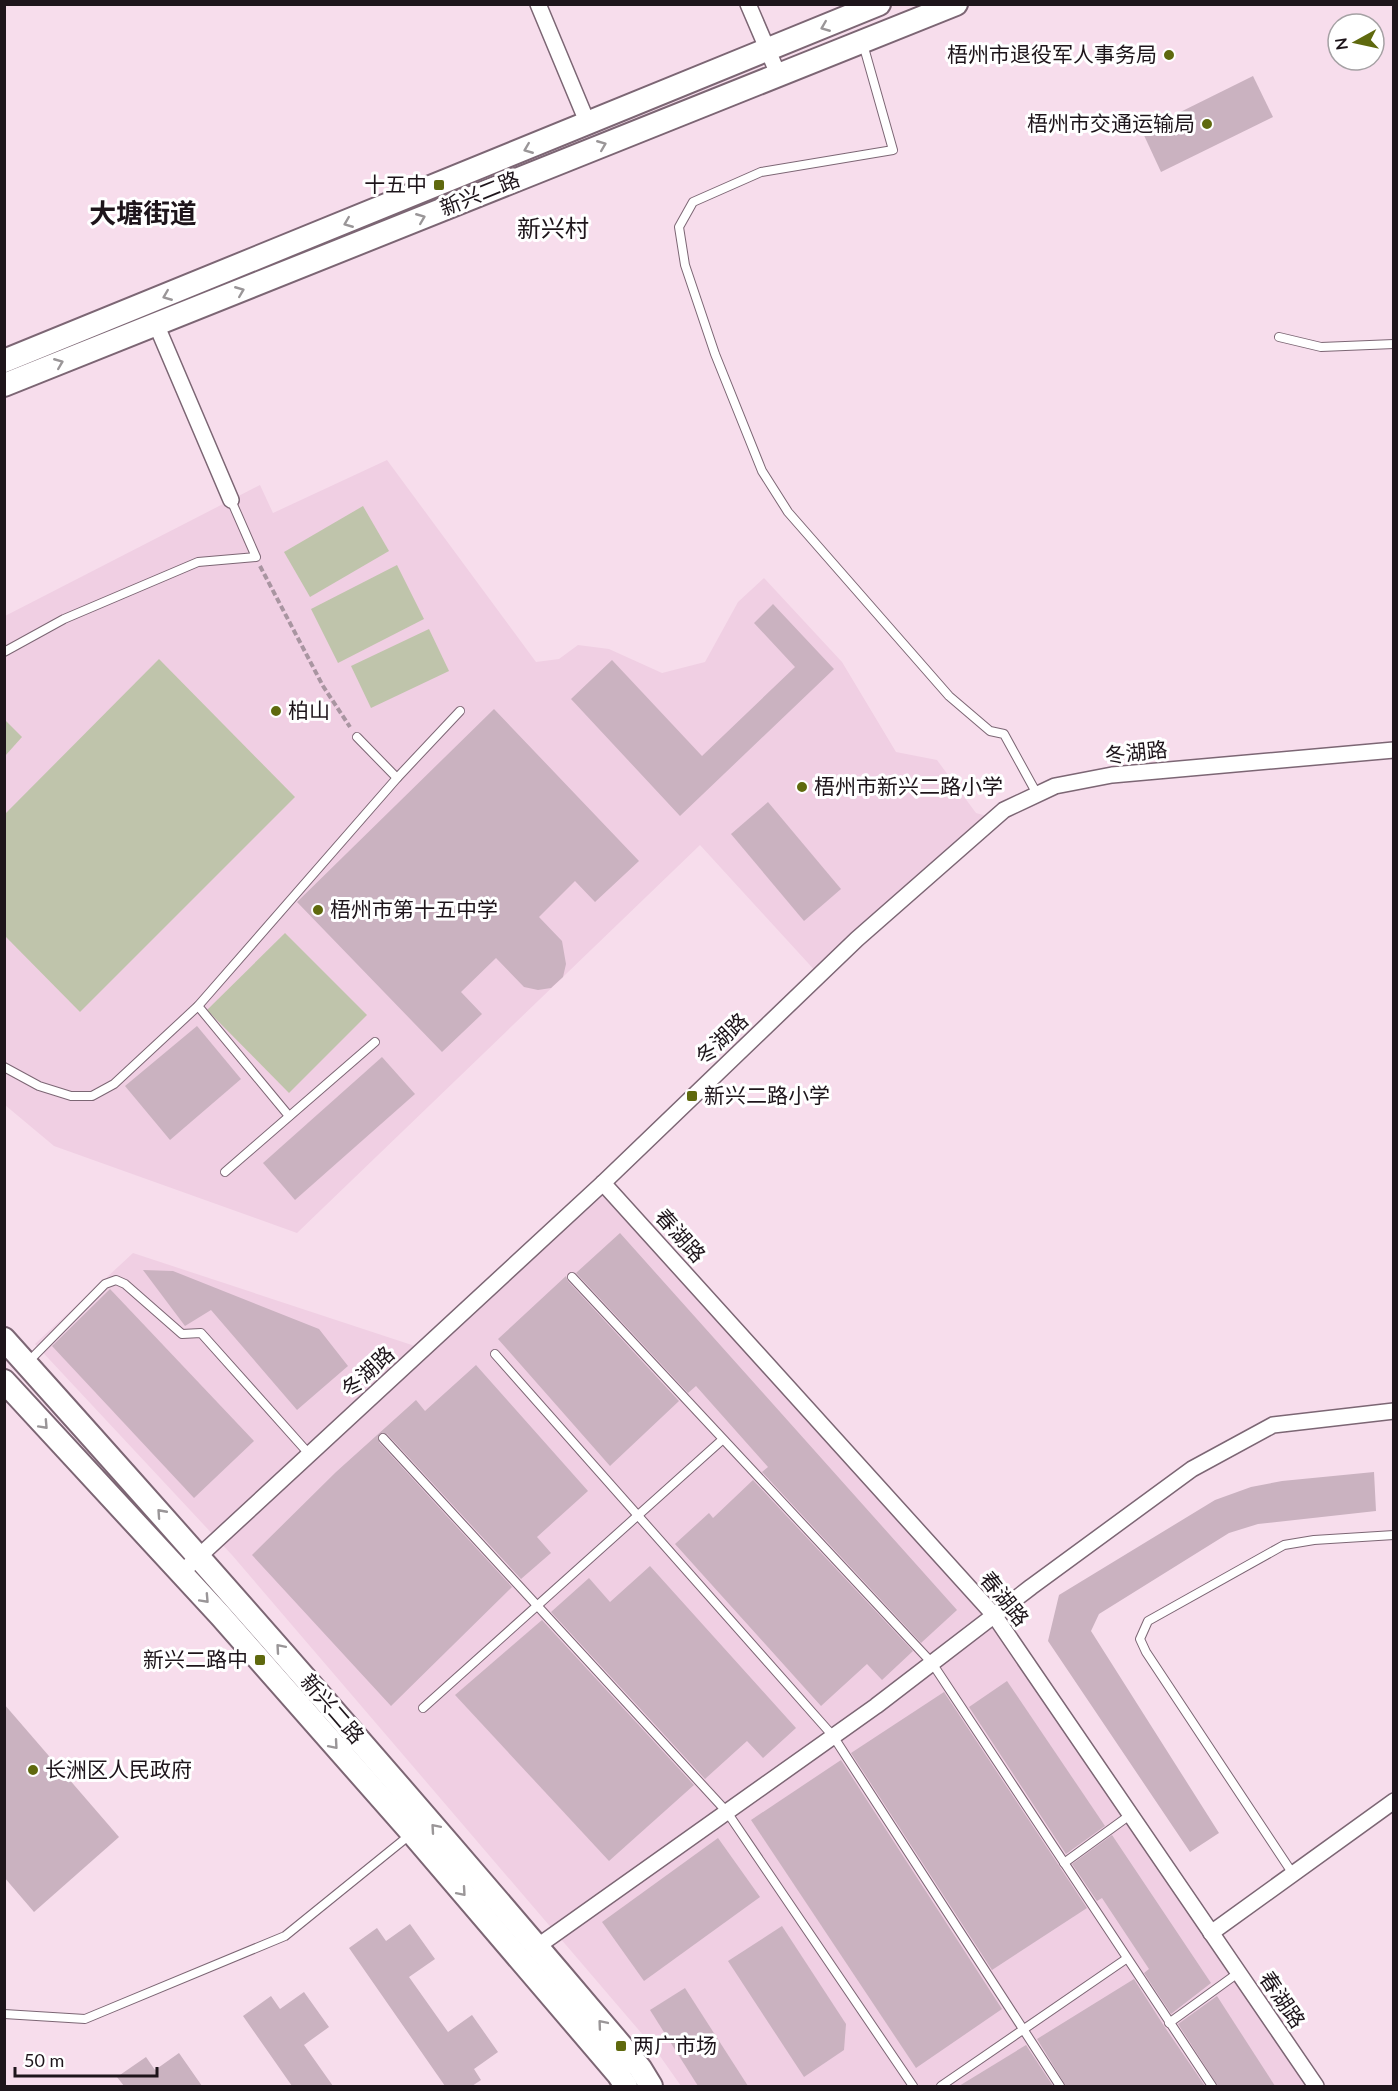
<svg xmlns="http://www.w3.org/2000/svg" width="1398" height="2091" font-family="Lato,'Noto Sans SC',sans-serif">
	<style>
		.built { fill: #f0cfe3 }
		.green { fill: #bfc4ab }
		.building { fill: #cab2c0 }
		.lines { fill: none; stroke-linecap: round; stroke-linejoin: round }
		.service-casing { stroke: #7c6674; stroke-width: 10 }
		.minor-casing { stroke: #7c6674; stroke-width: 18 }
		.secondary-casing { stroke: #7c6674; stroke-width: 26 }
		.path { stroke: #a995a1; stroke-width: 4; stroke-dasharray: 6 3; stroke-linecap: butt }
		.service { stroke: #fff; stroke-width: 8 }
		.minor { stroke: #fff; stroke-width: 15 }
		.secondary { stroke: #fff; stroke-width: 22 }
		.oneway { stroke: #9a9698 }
		.poi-dot { fill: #5f690e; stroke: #fff; stroke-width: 2 }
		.labels { text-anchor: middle; stroke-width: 6; stroke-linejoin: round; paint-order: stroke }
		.poi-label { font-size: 21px; fill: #1e151b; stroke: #fff; text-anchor: start }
		.street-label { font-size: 21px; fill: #1e151b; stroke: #fff }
		.quarter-label { font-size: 24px; fill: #1e151b; stroke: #fff }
		.district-label { font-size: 27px; font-weight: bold; fill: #1e151b; stroke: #fff }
	</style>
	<rect width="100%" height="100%" fill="#f7ddec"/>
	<g class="built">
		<polygon points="387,460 536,662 559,659 578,645 609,649 662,673 705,662 738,602 764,578 842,662 896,752 937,760 976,813 994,818 819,975 700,845 297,1233 54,1146 5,1105 5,616 260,485 273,513"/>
		<polygon points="603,1183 994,1615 1316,2086 681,2086 655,2049 232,1555 35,1344 133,1253 424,1349"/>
	</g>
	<g class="green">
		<polygon points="363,506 389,551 310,597 284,552"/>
		<polygon points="397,565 424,619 338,663 311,609"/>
		<polygon points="429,629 449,671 371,708 351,666"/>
		<polygon points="159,659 295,797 80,1012 5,936 5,814"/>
		<polygon points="5,720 22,737 5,756 4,756"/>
		<polygon points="285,933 367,1015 289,1093 207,1010"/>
	</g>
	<g class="building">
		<polygon points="1253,76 1273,117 1161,172 1142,131"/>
		<polygon points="773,604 834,669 680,816 571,699 612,660 702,756 795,667 754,623"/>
		<polygon points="494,709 639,861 595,902 575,881 539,917 562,941 566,964 563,977 551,988 538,990 524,987 496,958 461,992 482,1014 442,1052 297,902"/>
		<polygon points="768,802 841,889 804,921 731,834"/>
		<polygon points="197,1026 241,1079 170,1140 125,1086"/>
		<polygon points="382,1057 415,1094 295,1200 263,1163"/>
		<polygon points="620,1233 957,1610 921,1643 762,1472 768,1467 696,1386 688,1393 576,1273"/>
		<polygon points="143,1270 173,1271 319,1329 348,1366 297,1410 211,1310 185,1326"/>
		<polygon points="566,1276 568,1281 679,1401 610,1466 498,1339"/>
		<polygon points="110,1289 254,1441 194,1498 52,1346"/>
		<polygon points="476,1365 588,1491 537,1537 551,1553 521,1579 387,1434 379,1434 379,1442 512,1587 391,1706 252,1555 336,1472 416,1400 425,1411"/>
		<polygon points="1374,1472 1376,1511 1258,1524 1229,1533 1099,1614 1091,1631 1219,1833 1190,1852 1048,1641 1059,1595 1215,1500 1251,1487 1282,1481"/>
		<polygon points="753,1480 913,1651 882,1680 867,1664 821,1706 675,1544 709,1513 713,1518"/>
		<polygon points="650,1566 796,1728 763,1758 747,1741 705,1779 551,1612 589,1578 610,1602"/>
		<polygon points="542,1620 694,1785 609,1861 455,1695"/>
		<polygon points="1007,1681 1105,1826 1066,1854 969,1707"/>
		<polygon points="944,1692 1087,1908 992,1970 851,1753"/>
		<polygon points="4,1704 119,1837 34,1912 4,1877"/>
		<polygon points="841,1760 1002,2009 916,2068 751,1820"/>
		<polygon points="1112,1835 1211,1983 1171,2014 1144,1973 1149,1969 1102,1898 1097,1901 1072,1864"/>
		<polygon points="718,1838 760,1897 644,1981 602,1922"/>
		<polygon points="410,1924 435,1959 409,1977 448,2032 472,2015 498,2052 474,2069 481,2080 472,2086 445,2086 349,1948 377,1928 386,1941"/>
		<polygon points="782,1926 846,2024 844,2050 804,2077 728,1961"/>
		<polygon points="1134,1979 1164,2026 1205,2086 1066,2086 1037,2039"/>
		<polygon points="685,1988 748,2086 698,2086 650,2010"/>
		<polygon points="304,1992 329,2027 304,2045 333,2086 292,2086 243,2016 271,1996 280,2009"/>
		<polygon points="1217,1996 1275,2086 1218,2086 1178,2024"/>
		<polygon points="1026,2045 1053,2086 959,2086"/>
		<polygon points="179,2053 202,2086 124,2086 117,2077 146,2057 155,2070"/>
	</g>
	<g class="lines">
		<g class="service-casing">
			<g id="service">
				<polyline points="863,44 893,150 761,172 693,202 679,227 685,265 715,354 762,471 788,512 949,696 990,731 1004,734 1037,794"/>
				<polyline points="1279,337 1321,347 1394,344"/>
				<polyline points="4,652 64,619 198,562 256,557 231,500"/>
				<polyline points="357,737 397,778"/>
				<polyline points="198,1006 289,1116"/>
				<polyline points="4,1067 39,1086 71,1096 92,1096 114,1084 198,1006 397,778 460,711"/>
				<polyline points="225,1172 375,1042"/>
				<polyline points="572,1277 932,1663 1212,2086"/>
				<polyline points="495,1354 833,1736 1060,2086"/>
				<polyline points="29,1361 105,1284 116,1280 125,1284 182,1334 201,1333 310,1455"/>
				<polyline points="383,1438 727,1812 913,2086"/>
				<polyline points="423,1708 722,1440"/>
				<polyline points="1064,1863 1130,1815"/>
				<polyline points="1293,1874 1146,1652 1140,1639 1148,1621 1284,1545 1314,1540 1394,1535"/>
				<polyline points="4,2014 85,2019 285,1936 411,1834"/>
				<polyline points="1169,2023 1238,1973"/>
				<polyline points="941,2086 1126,1959"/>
			</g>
		</g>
		<g class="minor-casing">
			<g id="minor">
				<polyline points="538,4 588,124"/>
				<polyline points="748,4 778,74"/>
				<polyline points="156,324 231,500"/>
				<polyline points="603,1183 994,1615 1316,2086"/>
				<polyline points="181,1573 603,1183 857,939 1004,810 1055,786 1112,775 1394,750"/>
				<polyline points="1211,1933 1394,1801"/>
				<polyline points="538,1946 876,1706 1031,1587 1192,1469 1273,1425 1394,1411"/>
			</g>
		</g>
		<g class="secondary-casing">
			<g id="secondary">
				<polyline points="4,361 879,4"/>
				<polyline points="4,385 956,4"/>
				<path d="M 4,1339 C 220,1579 432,1821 640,2068 L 651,2086"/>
				<polyline points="4,1381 220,1615 412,1833 618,2074 626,2086"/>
			</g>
		</g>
		<polyline class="path" points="260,566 323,686 350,727"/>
		<use href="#service" class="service"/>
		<use href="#minor" class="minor"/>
		<use href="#secondary" class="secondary"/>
	</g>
	<defs><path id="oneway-chevron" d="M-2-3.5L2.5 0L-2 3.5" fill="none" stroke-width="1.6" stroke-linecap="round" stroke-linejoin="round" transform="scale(1.5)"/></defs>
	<g class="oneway">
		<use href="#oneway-chevron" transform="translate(825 27) rotate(158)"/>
		<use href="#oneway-chevron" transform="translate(602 145) rotate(-22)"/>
		<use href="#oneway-chevron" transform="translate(528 149) rotate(158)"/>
		<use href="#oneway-chevron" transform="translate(421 218) rotate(-22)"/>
		<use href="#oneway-chevron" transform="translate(348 223) rotate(158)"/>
		<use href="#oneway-chevron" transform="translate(240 291) rotate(-22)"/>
		<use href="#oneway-chevron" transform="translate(167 296) rotate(158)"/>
		<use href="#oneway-chevron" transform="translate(59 363) rotate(-22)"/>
		<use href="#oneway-chevron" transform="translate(44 1425) rotate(47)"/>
		<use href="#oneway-chevron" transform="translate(161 1513) rotate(-132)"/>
		<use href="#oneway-chevron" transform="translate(205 1599) rotate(47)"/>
		<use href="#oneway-chevron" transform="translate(280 1648) rotate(-131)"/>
		<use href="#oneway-chevron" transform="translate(334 1745) rotate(49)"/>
		<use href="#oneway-chevron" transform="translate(435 1828) rotate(-131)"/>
		<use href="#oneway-chevron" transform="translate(462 1892) rotate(49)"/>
		<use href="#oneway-chevron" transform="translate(602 2024) rotate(-130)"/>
	</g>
	<g class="poi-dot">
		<circle cx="1169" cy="55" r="6"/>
		<circle cx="1207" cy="124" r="6"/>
		<rect x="433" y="179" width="12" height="12" rx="3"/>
		<circle cx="276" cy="711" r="6"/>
		<circle cx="802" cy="787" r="6"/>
		<circle cx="318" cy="910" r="6"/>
		<rect x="686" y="1090" width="12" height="12" rx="3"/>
		<rect x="254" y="1654" width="12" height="12" rx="3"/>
		<circle cx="33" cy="1770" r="6"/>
		<rect x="615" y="2040" width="12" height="12" rx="3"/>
	</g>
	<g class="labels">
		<g class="poi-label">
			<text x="1157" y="62" text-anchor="end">梧州市退役军人事务局</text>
			<text x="1195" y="131" text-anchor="end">梧州市交通运输局</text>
			<text x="427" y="192" text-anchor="end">十五中</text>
			<text x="288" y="718">柏山</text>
			<text x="814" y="794">梧州市新兴二路小学</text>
			<text x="330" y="917">梧州市第十五中学</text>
			<text x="704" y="1103">新兴二路小学</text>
			<text x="248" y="1667" text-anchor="end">新兴二路中</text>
			<text x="45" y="1777">长洲区人民政府</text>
			<text x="633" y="2053">两广市场</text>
		</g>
		<g class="street-label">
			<text transform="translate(480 194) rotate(-22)" y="7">新兴二路</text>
			<text transform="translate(1136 753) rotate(-6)" y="7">冬湖路</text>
			<text transform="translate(722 1039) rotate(-44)" y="7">冬湖路</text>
			<text transform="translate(680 1236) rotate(48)" y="7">春湖路</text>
			<text transform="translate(368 1372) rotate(-43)" y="7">冬湖路</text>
			<text transform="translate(1004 1599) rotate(51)" y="7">春湖路</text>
			<text transform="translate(332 1709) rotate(49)" y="7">新兴二路</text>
			<text transform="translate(1282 2000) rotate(56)" y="7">春湖路</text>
		</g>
		<g class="quarter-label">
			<text x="553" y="237">新兴村</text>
		</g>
		<g class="district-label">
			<text x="143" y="223">大塘街道</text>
		</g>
	</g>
	<rect width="1398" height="2091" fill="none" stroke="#1e151b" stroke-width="12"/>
	<g transform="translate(1356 42) rotate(262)"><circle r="28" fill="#ffffff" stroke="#a5a1a4" stroke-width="1.5"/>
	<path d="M0-4.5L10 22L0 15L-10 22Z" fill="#5f690e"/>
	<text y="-9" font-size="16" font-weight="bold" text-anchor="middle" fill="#1e151b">N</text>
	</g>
	<path d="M15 2067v9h142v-9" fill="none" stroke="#1e151b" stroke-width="3"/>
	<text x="24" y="2067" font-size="18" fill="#1e151b" stroke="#ffffff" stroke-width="4.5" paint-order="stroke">50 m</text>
</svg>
